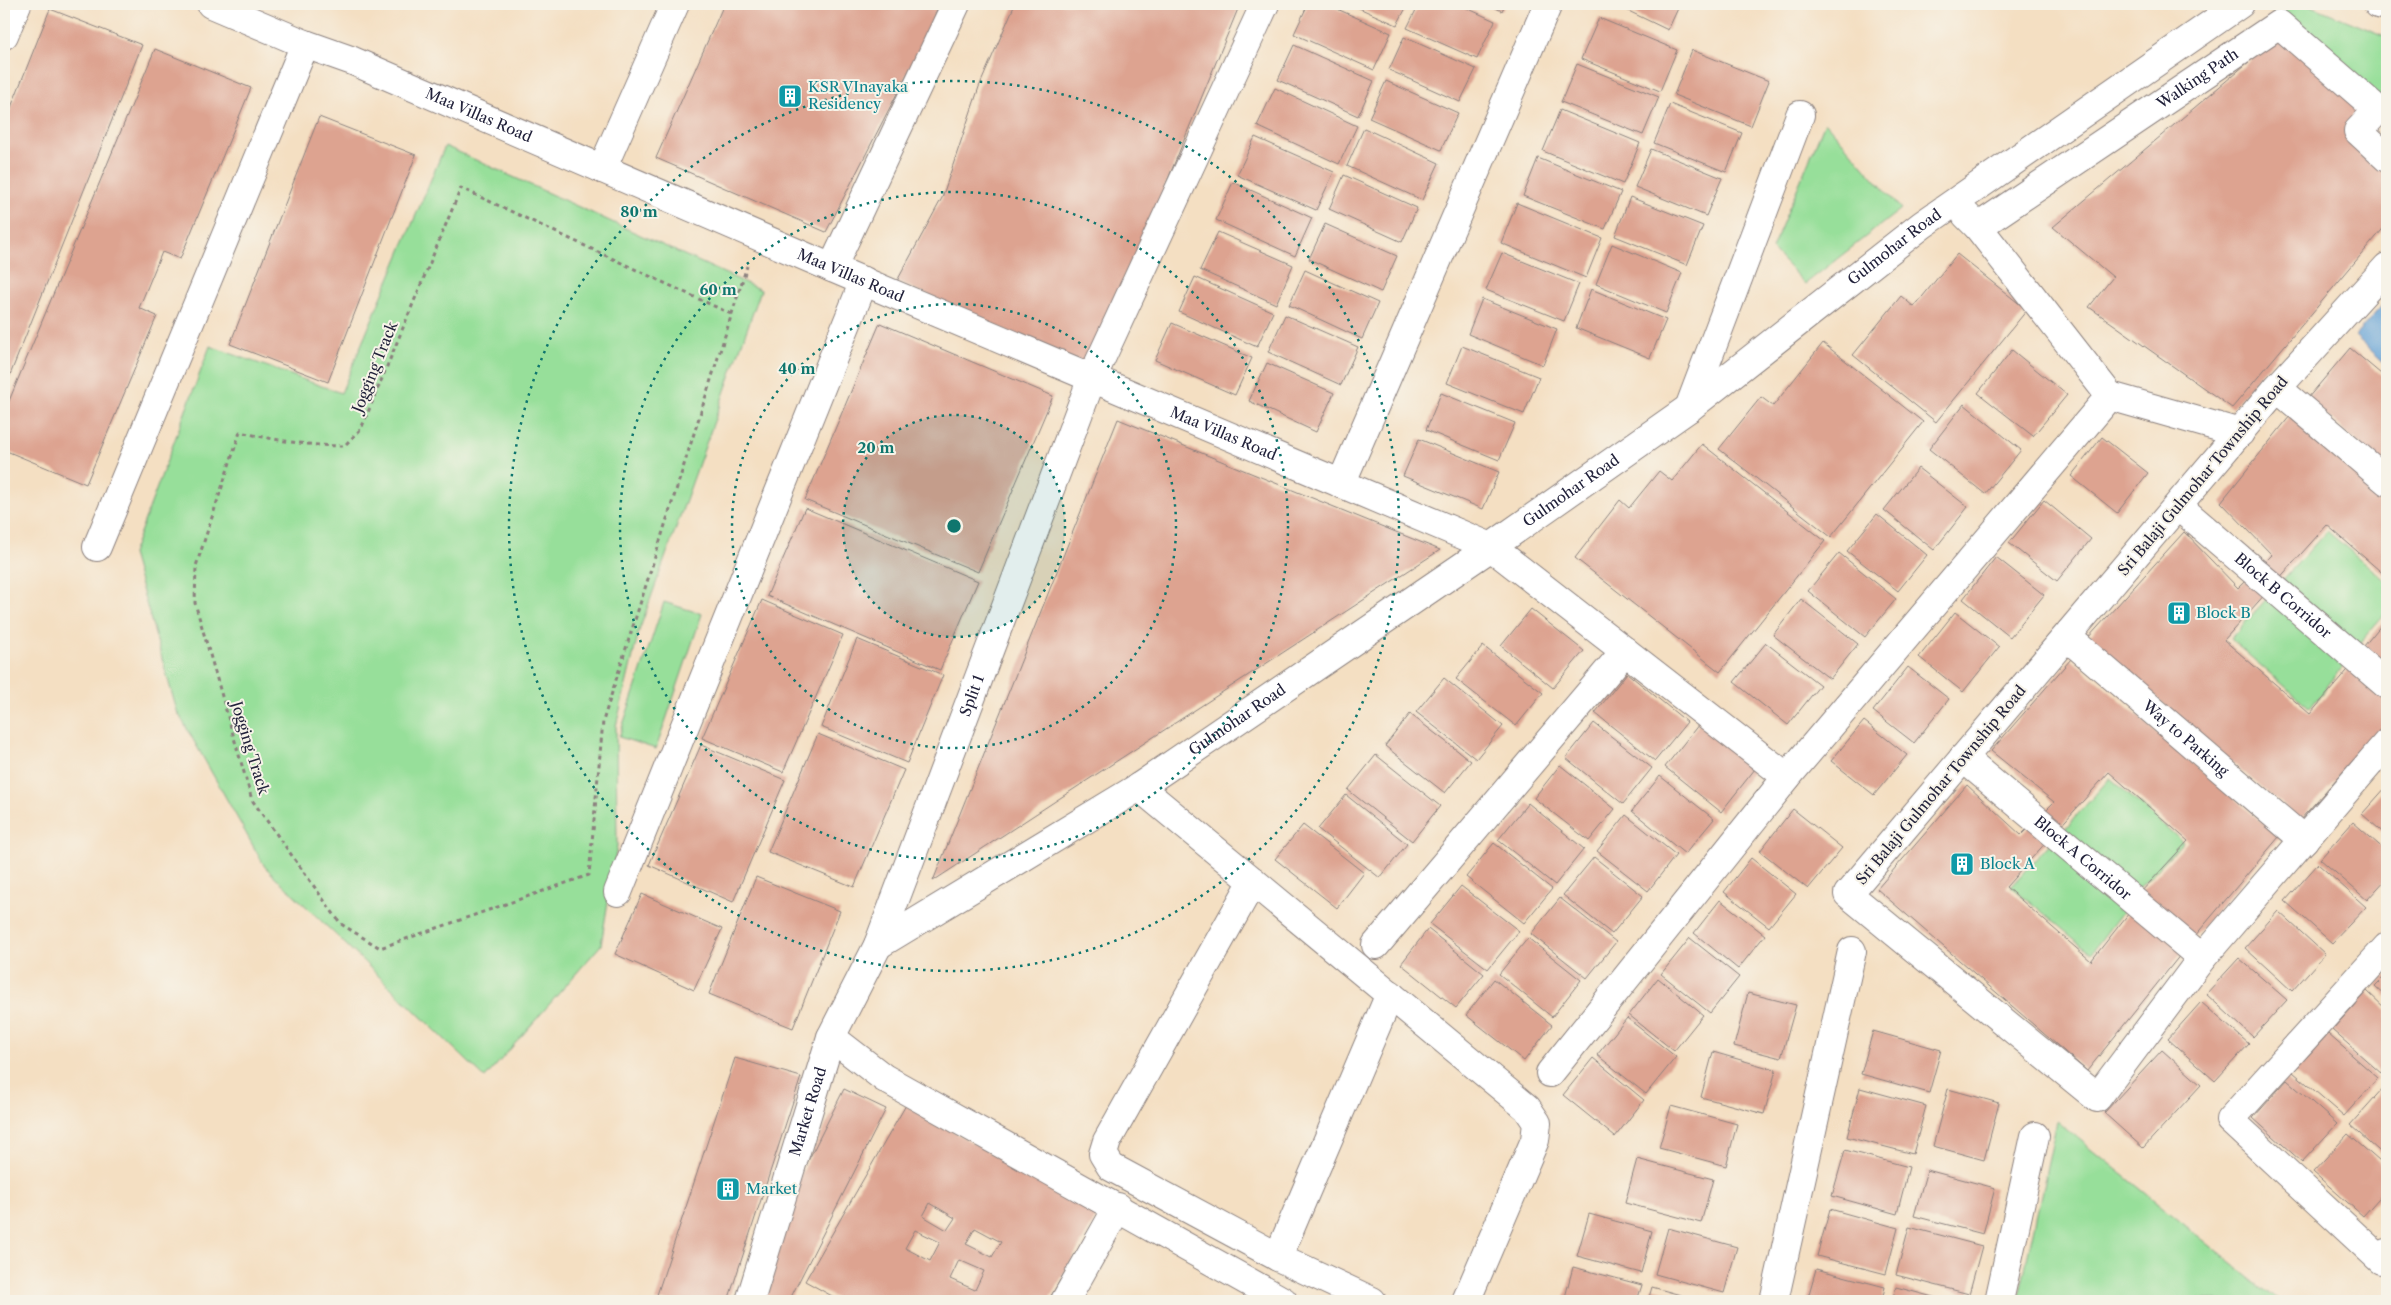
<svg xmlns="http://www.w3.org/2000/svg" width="2391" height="1305" font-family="'Libre Caslon Text',serif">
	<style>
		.green { fill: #97df9a; stroke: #5c806a }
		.water { fill: #65a3d7; stroke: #446289 }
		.building { fill: #dda390; fill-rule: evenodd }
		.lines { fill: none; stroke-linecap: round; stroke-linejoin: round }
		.street-casing { stroke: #8b807e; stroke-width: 30 }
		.path { stroke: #8b807e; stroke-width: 3; stroke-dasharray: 4 4; stroke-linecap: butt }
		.street { stroke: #fff; stroke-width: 28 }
		.ring { fill: none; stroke: #0f766e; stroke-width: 2.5; stroke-dasharray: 2.5 5 }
		.labels { text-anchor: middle; stroke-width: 4; stroke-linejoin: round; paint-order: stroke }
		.street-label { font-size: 15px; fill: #22223b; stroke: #f7f3e8 }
		.culture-label { font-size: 15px; fill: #0d838f; stroke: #f7f3e8; text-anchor: start }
		.centre { fill: #0f766e; stroke: #f7f3e8; stroke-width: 2.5 }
		.ring-label { font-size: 15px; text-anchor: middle; font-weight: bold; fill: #0f766e; stroke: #f7f3e8; stroke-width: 4; stroke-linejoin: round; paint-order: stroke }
	</style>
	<rect width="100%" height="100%" fill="#f7f3e8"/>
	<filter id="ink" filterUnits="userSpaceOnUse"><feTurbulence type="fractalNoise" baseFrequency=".02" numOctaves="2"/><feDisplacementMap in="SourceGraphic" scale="10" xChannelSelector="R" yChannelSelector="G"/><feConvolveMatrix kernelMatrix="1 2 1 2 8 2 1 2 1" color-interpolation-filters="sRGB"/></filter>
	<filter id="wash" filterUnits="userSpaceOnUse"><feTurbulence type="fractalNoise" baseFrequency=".0096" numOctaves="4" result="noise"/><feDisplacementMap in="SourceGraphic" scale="20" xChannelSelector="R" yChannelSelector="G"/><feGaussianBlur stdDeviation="1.12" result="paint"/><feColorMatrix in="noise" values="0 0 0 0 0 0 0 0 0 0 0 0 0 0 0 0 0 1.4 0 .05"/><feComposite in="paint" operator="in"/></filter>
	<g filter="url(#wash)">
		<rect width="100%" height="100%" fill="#f4dfc2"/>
		<g class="green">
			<polygon points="2274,4 2307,4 2387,37 2387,112 2270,10"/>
			<polygon points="1825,122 1901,209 1805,284 1772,249"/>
			<polygon points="445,146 761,290 639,631 616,726 617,846 601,945 485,1078 265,867 177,711 132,554 210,346 341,393"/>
			<polygon points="2327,531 2387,582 2387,611 2355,648 2278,585"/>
			<polygon points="2272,593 2349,659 2310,708 2230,639"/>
			<polygon points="664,602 702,614 656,749 619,737"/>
			<polygon points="2110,778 2183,842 2135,892 2062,832"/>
			<polygon points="2054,839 2129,903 2091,953 2011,886"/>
			<polygon points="2057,1121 2278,1301 2018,1301"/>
		</g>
		<polygon class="water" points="2387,300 2387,365 2355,336"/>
		<g id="blocks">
			<g class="building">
				<polygon points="724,4 939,4 928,33 826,232 656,158"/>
				<polygon points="1015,4 1240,4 1149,225 1088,368 897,281 942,198 979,87"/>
				<polygon points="1308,4 1326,4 1391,33 1374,70 1294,34"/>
				<polygon points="1350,4 1408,4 1397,25"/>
				<polygon points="1419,4 1458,4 1495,21 1477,59 1407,28"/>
				<polygon points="1487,4 1505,4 1502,11"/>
				<polygon points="1614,4 1680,4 1668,30"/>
				<polygon points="50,9 142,45 4,390 4,125"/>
				<polygon points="1599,18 1677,50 1660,91 1581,59"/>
				<polygon points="2283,33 2372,109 2350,132 2387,171 2387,224 2232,408 2089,307 2113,277 2053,227"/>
				<polygon points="1404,37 1476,69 1460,102 1389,70"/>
				<polygon points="1294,45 1374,81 1358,116 1278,80"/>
				<polygon points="155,49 251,88 180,259 162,252 139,308 157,316 86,484 4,450 4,413"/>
				<polygon points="1692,50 1769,81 1751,126 1674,95"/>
				<polygon points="1577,64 1659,97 1643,135 1561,102"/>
				<polygon points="1386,81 1458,113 1441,150 1369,118"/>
				<polygon points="1275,88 1357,126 1339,164 1257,126"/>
				<polygon points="1670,104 1742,133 1726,172 1654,143"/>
				<polygon points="1560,110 1640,143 1623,184 1543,151"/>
				<polygon points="319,117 416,155 328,382 230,344"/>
				<polygon points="1364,128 1439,163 1422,200 1347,166"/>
				<polygon points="1255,137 1334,172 1316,210 1237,175"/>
				<polygon points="1651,149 1722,178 1706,216 1635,187"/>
				<polygon points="1538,158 1621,192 1605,229 1523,196"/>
				<polygon points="1344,175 1417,208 1402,242 1329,209"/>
				<polygon points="1233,182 1312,218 1295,256 1216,220"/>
				<polygon points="1630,197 1703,226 1687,265 1615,236"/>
				<polygon points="1517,203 1602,238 1586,278 1501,243"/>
				<polygon points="1325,224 1397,256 1381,292 1309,259"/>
				<polygon points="1218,232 1293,265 1276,304 1200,270"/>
				<polygon points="1612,244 1682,273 1666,313 1596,284"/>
				<polygon points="1502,253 1579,284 1564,321 1486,290"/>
				<polygon points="1957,254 2027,310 1936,422 1853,355 1901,296 1914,307"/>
				<polygon points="1305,270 1378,303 1362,339 1289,305"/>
				<polygon points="1195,277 1273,312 1257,347 1179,312"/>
				<polygon points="1591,289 1666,320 1650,358 1576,328"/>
				<polygon points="1482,299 1557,329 1543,365 1468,334"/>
				<polygon points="1285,315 1358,347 1341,385 1268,352"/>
				<polygon points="880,323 1053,396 978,572 805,500"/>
				<polygon points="1172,323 1252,358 1235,395 1155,360"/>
				<polygon points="1823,343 1923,422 1831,537 1719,449 1761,397 1773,406"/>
				<polygon points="1462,346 1539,377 1524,414 1447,383"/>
				<polygon points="2350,348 2387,379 2387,467 2307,399"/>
				<polygon points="2012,350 2067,395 2033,436 1978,393"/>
				<polygon points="1267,363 1334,393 1316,432 1249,401"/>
				<polygon points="1441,393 1515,423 1499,460 1426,430"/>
				<polygon points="1964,404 2021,450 1985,494 1929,449"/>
				<polygon points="2290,416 2387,497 2387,577 2327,525 2224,640 2310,714 2353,664 2387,695 2387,722 2300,820 2087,639 2184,532 2238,588 2272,555 2221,502"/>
				<polygon points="1118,419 1440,550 933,881"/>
				<polygon points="2102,437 2148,473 2117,513 2071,476"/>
				<polygon points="1419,439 1499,472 1483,509 1403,476"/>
				<polygon points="1702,444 1825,541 1720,672 1575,558 1620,500 1629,508 1659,471 1672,481"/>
				<polygon points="1918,468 1968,507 1934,550 1884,510"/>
				<polygon points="2044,500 2091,539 2057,581 2009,543"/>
				<polygon points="805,508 978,581 940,670 767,596"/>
				<polygon points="1877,514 1927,555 1898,591 1847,551"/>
				<polygon points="1839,553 1896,599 1865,637 1808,591"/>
				<polygon points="1996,557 2044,595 2010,637 1963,599"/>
				<polygon points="1801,599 1858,644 1830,679 1773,635"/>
				<polygon points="762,600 843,635 783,772 702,738"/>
				<polygon points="1531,609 1584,651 1553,688 1501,646"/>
				<polygon points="1955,612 1999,647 1963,692 1919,657"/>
				<polygon points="2387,618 2387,675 2359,652"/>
				<polygon points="857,639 943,675 907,763 821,727"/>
				<polygon points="1766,643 1820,685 1788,725 1734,682"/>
				<polygon points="1483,646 1543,693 1516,726 1456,679"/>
				<polygon points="2071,659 2279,837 2194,937 2140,893 2188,841 2109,772 2006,887 2091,961 2133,908 2185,949 2087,1071 1877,889 1967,785 2021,835 2054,802 1991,751"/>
				<polygon points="1908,667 1949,699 1914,743 1873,711"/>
				<polygon points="1627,673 1687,722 1655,761 1595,713"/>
				<polygon points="1444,678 1503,726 1476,759 1416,712"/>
				<polygon points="1410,714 1471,761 1445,793 1385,746"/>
				<polygon points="1864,721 1907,755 1874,795 1831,761"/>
				<polygon points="1594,723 1652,768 1623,804 1566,758"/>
				<polygon points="1699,724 1755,769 1721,812 1665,767"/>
				<polygon points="818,734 904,770 854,887 768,852"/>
				<polygon points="701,745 785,780 733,902 649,865"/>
				<polygon points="1376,755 1440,806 1412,841 1348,790"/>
				<polygon points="1560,765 1615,809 1589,841 1534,798"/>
				<polygon points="1660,776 1714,819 1685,854 1632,811"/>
				<polygon points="2387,786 2387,836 2362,814"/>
				<polygon points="1346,795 1407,844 1380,878 1318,829"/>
				<polygon points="1528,803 1584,849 1555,885 1498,840"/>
				<polygon points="1793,809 1842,848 1808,889 1760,851"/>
				<polygon points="1626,815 1676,855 1648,891 1597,851"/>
				<polygon points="2353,822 2387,852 2387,878 2367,900 2320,859"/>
				<polygon points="1303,825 1364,873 1337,908 1275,859"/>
				<polygon points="1494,843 1552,889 1524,923 1466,877"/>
				<polygon points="1594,857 1643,896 1612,934 1563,895"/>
				<polygon points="1751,858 1796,894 1769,927 1724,892"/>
				<polygon points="2318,864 2366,907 2332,943 2285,901"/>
				<polygon points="756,877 840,911 793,1028 709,994"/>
				<polygon points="1461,886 1519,931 1488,969 1430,924"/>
				<polygon points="642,894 722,929 694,990 615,954"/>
				<polygon points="1560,898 1616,942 1587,978 1531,934"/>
				<polygon points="1720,900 1765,935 1738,969 1694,933"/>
				<polygon points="2278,911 2325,954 2292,991 2245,948"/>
				<polygon points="1428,929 1484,974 1456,1008 1401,964"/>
				<polygon points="1528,938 1581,980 1552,1017 1499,974"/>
				<polygon points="1690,938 1739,977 1710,1013 1661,974"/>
				<polygon points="2239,958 2287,1000 2253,1037 2206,994"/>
				<polygon points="2387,974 2387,997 2375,986"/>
				<polygon points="1658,978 1703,1015 1674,1051 1629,1015"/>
				<polygon points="1494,979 1552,1025 1524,1061 1466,1015"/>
				<polygon points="2367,991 2387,1010 2387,1068 2382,1074 2332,1030"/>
				<polygon points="1748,993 1796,1005 1781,1058 1734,1046"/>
				<polygon points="2201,1002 2249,1044 2215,1081 2168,1039"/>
				<polygon points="1627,1018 1676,1057 1646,1094 1597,1055"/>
				<polygon points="1873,1031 1941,1050 1929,1093 1861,1074"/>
				<polygon points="2328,1034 2378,1078 2344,1116 2293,1072"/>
				<polygon points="2162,1050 2201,1085 2143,1148 2104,1113"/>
				<polygon points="1713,1052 1776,1070 1764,1114 1701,1097"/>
				<polygon points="735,1058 801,1077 728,1301 655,1301"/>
				<polygon points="1593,1058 1644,1100 1615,1137 1563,1095"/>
				<polygon points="2287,1080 2337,1124 2302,1162 2253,1118"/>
				<polygon points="2384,1087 2387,1089 2387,1158 2350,1125"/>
				<polygon points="1860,1088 1926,1106 1913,1154 1847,1137"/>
				<polygon points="844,1089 886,1109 789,1301 750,1301 769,1239"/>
				<polygon points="1948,1089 1999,1103 1984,1160 1933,1146"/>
				<path d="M 906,1105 L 1098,1214 L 1048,1301 L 841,1301 L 805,1281 ZM 930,1203 L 955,1218 L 947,1230 L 923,1216 ZM 975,1228 L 1001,1242 L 992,1257 L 966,1244 ZM 915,1230 L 940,1242 L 930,1261 L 905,1248 ZM 959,1260 L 984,1271 L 975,1290 L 950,1279 Z"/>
				<polygon points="1671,1106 1737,1124 1726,1166 1659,1148"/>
				<polygon points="2348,1134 2387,1168 2387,1189 2363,1216 2313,1172"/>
				<polygon points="1845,1150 1909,1167 1897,1214 1832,1196"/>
				<polygon points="1637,1159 1713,1179 1701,1223 1625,1203"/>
				<polygon points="1927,1170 1995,1188 1983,1234 1914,1216"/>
				<polygon points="1830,1209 1898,1228 1886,1274 1817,1256"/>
				<polygon points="1589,1214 1652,1231 1641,1273 1577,1256"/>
				<polygon points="1909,1227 1982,1246 1969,1294 1896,1275"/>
				<polygon points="1668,1228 1737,1247 1724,1293 1655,1274"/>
				<polygon points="1573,1267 1642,1285 1637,1301 1564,1301"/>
				<polygon points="1816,1269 1885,1287 1882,1301 1807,1301"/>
				<polygon points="1652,1287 1702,1301 1648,1301"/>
				<polygon points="1896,1287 1948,1301 1892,1301"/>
			</g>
		</g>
	</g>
	<g filter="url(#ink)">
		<use href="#blocks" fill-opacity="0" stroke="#8b807e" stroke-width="1"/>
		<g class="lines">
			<g class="street-casing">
				<g id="street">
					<path id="s1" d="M 211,4 L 305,44 L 353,61 L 832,268 L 1491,547 L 1787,777"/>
					<polyline points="2378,4 2387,6"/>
					<polyline points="4,35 17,4"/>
					<polyline points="602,169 675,4"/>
					<polyline points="1966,215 1978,227 2110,396 2240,433"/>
					<path id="s2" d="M 1978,227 L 2279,24 L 2378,110 L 2358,131 L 2387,158"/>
					<polyline points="2387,267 2277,388 1848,894 2097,1098 2202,958 2387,743"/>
					<polyline points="832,268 956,4"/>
					<polyline points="2277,388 2387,481"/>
					<polyline points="1689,408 1800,115"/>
					<polyline points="1341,484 1548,4"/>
					<path id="s3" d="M 2178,506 L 2387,685"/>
					<polyline points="97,547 305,44"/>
					<path id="s4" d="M 2067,637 L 2304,840"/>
					<path id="s5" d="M 1963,758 L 2202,958"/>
					<polyline points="1139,787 1527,1108 1537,1123 1535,1140 1466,1301"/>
					<polyline points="1253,881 1107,1141 1103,1154 1111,1167 1278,1257 1372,1301"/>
					<polyline points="618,892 864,281"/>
					<path id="s6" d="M 878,945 L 1139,787 L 1491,547 L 1689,408 L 1922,225 L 2240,4"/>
					<polyline points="1376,945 1625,651"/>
					<polyline points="2387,947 2230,1120 2381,1260 2387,1253"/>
					<polyline points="831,1037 884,1078 1283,1301"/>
					<polyline points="1550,1073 1787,777 2110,396"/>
					<polyline points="1278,1257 1390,994"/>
					<path id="s7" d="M 750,1301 L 831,1037 L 878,945 L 1092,378 L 1265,4"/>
					<polyline points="1065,1301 1118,1207"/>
					<polyline points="1774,1301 1852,951"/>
					<polyline points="1999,1301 2035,1136"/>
				</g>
			</g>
			<path class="path" d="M 731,314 L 461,188 L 361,429 L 344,446 C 308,446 275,440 240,432 L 196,566 L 195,603 L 252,800 L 341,924 L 380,948 L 589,875 L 603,721 L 747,266"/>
			<use href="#street" class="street"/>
		</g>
	</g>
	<circle cx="954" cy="526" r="111" fill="#0f766e" fill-opacity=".12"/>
	<g class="ring">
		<circle cx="954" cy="526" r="111"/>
		<circle cx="954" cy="526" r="222"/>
		<circle cx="954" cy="526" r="334"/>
		<circle cx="954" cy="526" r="445"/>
	</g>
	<defs>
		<g id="building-square" transform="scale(1.25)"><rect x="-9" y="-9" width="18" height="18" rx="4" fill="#0f9aa8" stroke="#f7f3e8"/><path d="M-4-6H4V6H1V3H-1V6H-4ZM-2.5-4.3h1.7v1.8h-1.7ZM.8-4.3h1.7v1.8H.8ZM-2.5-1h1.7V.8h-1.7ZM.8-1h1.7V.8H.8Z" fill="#fff"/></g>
	</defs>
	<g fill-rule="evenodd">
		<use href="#building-square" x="790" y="96"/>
		<use href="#building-square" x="2179" y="613"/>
		<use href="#building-square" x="1962" y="864"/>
		<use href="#building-square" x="728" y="1189"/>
	</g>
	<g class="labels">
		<g class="street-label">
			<text dy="5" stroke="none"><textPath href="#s2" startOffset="265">Walking Path</textPath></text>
			<text dy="5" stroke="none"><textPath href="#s1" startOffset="290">Maa Villas Road</textPath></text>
			<text dy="5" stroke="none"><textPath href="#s6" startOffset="1234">Gulmohar Road</textPath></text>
			<text dy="5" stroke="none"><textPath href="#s1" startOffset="695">Maa Villas Road</textPath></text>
			<text transform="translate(375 367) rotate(-68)" y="5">Jogging Track</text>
			<text dy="5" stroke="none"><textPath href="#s1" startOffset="1100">Maa Villas Road</textPath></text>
			<text transform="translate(2203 476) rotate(-50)" y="5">Sri Balaji Gulmohar Township Road</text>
			<text dy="5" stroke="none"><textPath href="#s6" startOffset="829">Gulmohar Road</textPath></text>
			<text dy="5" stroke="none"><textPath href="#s3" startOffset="138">Block B Corridor</textPath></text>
			<text dy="5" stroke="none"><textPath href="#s7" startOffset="646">Split 1</textPath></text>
			<text dy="5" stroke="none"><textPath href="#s6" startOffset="424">Gulmohar Road</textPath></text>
			<text dy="5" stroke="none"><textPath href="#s4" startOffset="156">Way to Parking</textPath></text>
			<text transform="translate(250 748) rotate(73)" y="5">Jogging Track</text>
			<text transform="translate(1941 785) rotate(-50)" y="5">Sri Balaji Gulmohar Township Road</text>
			<text dy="5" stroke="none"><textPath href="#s5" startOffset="156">Block A Corridor</textPath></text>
			<text dy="5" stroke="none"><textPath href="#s7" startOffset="198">Market Road</textPath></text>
		</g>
		<g class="culture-label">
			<text x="808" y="92">KSR VInayaka<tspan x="808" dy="17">Residency</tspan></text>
			<text x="2196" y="618">Block B</text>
			<text x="1980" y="869">Block A</text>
			<text x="746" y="1194">Market</text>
		</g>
	</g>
	<circle cx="954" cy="526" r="8" class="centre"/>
	<g class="ring-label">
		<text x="639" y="217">80 m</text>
		<text x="718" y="295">60 m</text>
		<text x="797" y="374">40 m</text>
		<text x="876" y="453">20 m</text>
	</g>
	<rect width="2391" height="1305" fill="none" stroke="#f7f3e8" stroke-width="20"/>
</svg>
